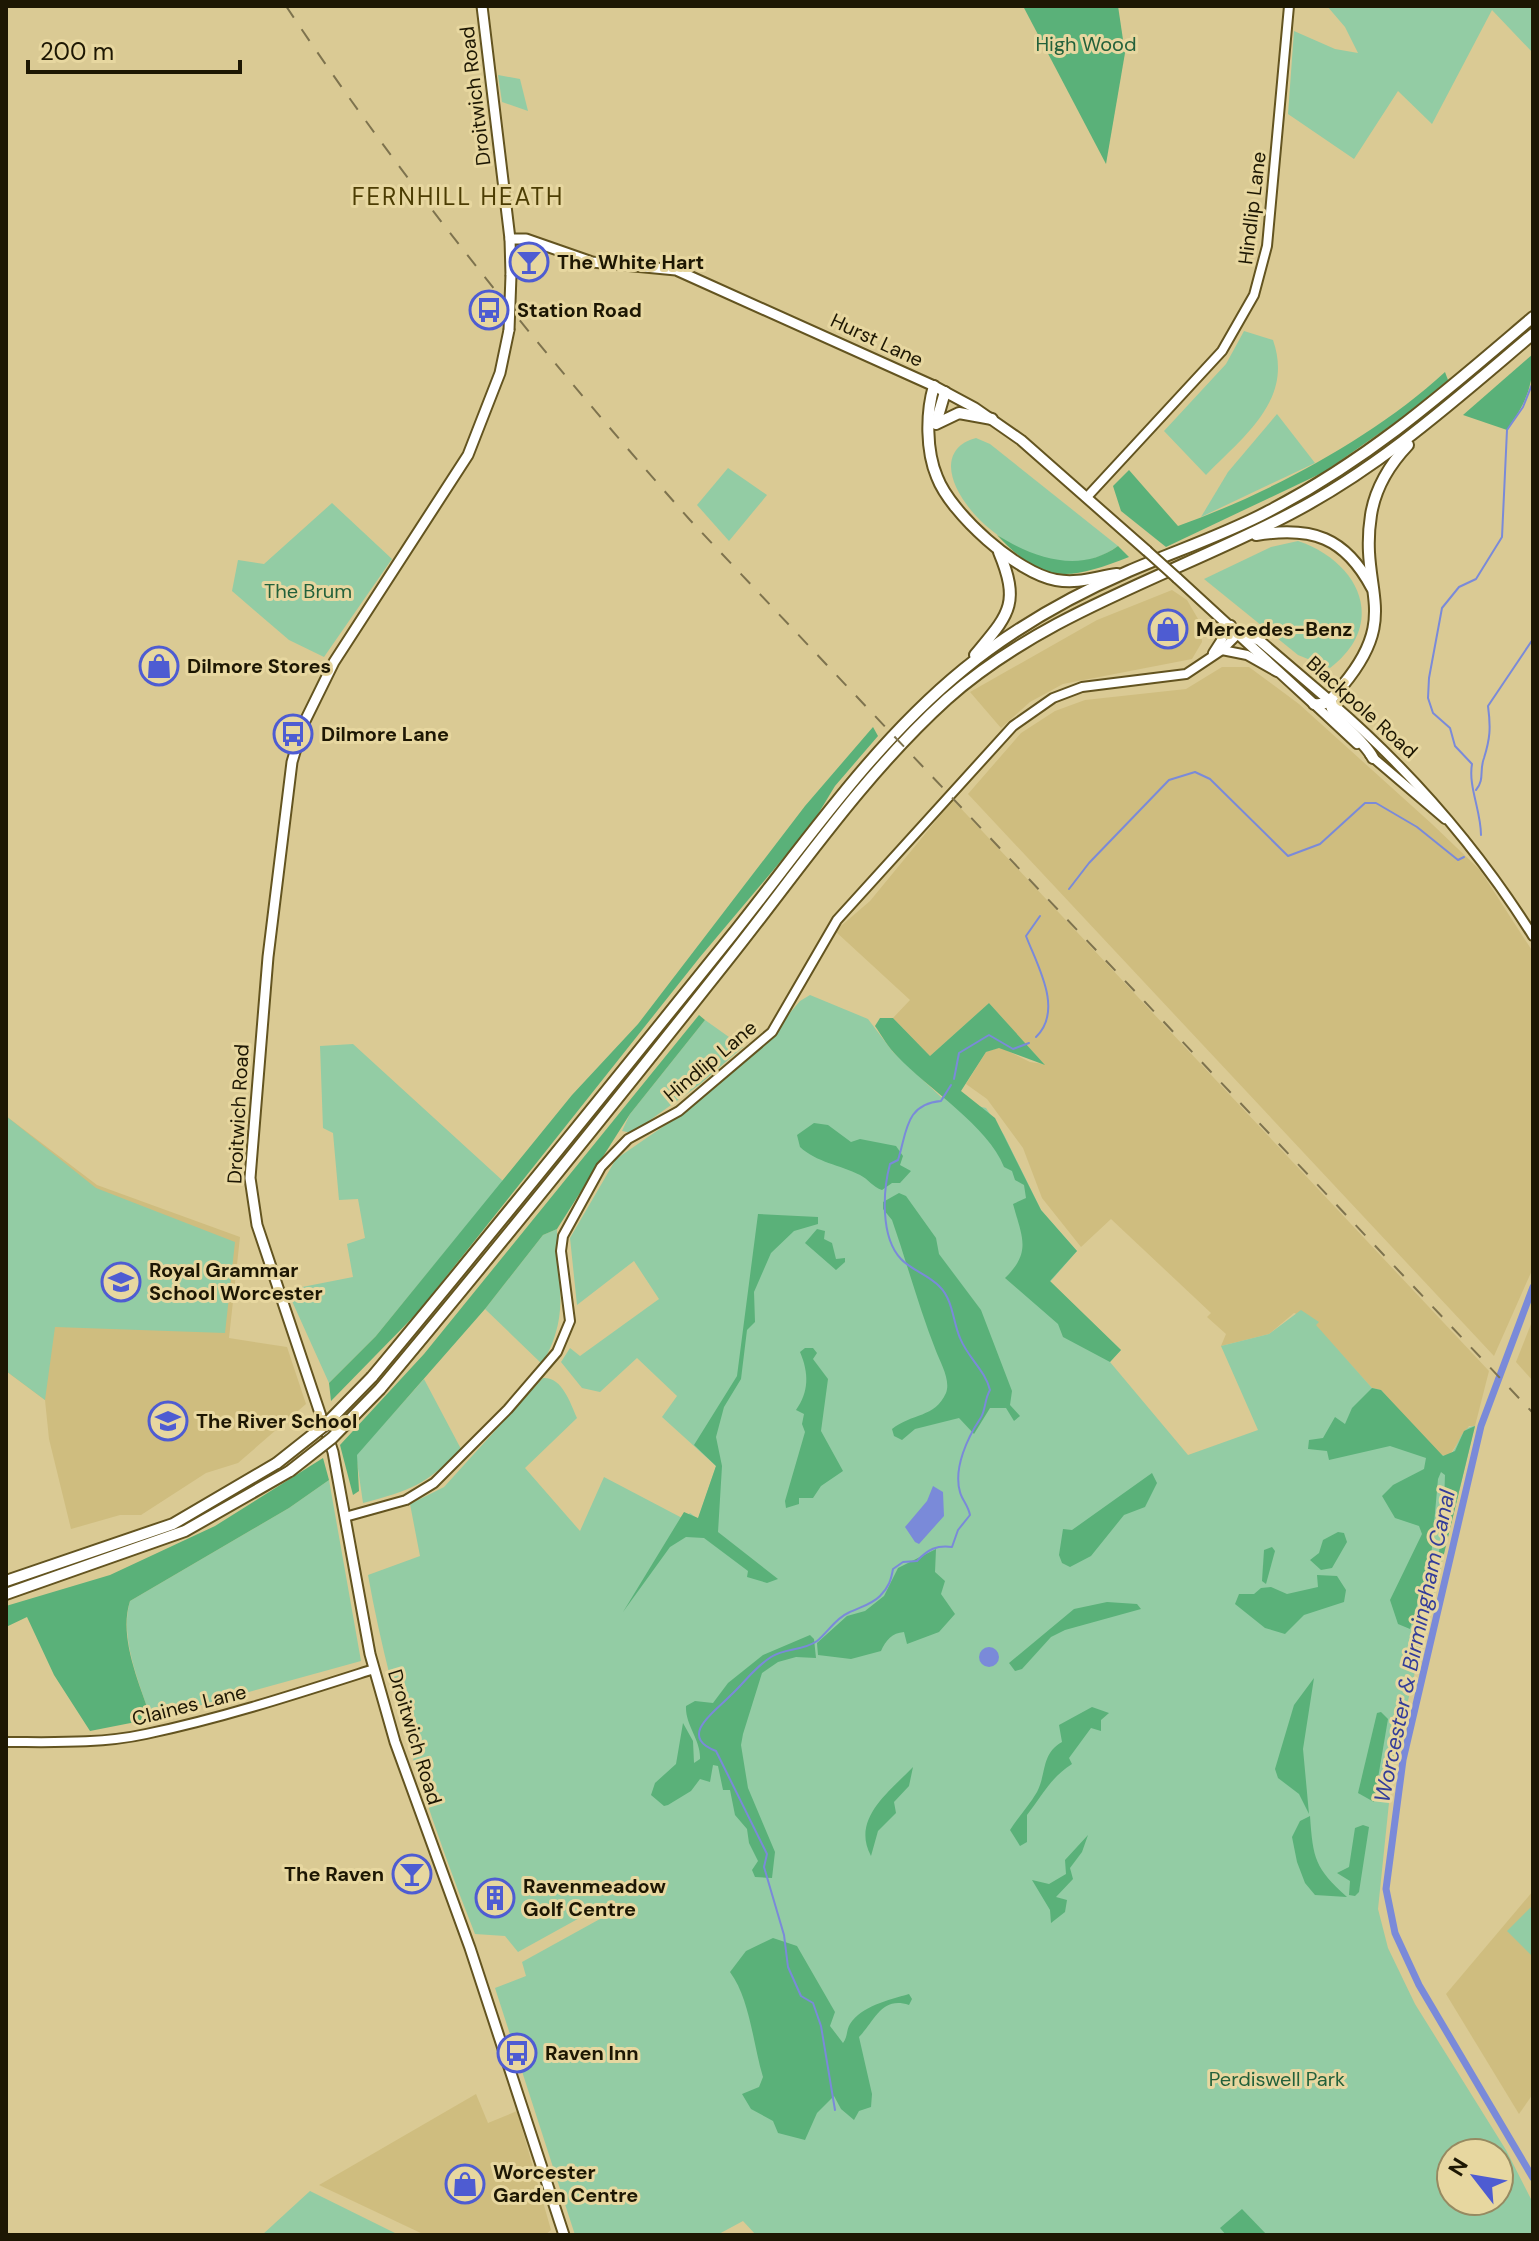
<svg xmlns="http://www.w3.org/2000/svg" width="1539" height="2241" font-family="'DM Sans',sans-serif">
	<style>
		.built { fill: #cfbd7f }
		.green { fill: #93cca4; fill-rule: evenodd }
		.forest { fill: #5ab179 }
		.water { fill: #7a8ad9 }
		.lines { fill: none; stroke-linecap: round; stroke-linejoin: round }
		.stream { stroke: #7a8ad9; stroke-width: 2 }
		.canal { stroke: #7a8ad9; stroke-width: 7 }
		.secondary-casing { stroke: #635420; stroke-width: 12 }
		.primary-casing { stroke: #635420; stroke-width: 13 }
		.highway-casing { stroke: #635420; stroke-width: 14 }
		.secondary { stroke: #fff; stroke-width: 8 }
		.primary { stroke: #fff; stroke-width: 9 }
		.highway { stroke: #fff; stroke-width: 10 }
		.rail { stroke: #7e734e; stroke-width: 2; stroke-dasharray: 14 14; stroke-linecap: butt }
		.primary-bridge-casing { stroke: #635420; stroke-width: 13; stroke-linecap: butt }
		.highway-bridge-casing { stroke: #635420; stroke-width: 14; stroke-linecap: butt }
		.primary-bridge { stroke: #fff; stroke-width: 9 }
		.highway-bridge { stroke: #fff; stroke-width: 10 }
		.labels { text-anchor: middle; stroke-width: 6; stroke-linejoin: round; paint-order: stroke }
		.park-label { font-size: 20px; fill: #23613b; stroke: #e7d7a0 }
		.street-label { font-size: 20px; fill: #1d1703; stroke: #e7d7a0 }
		.poi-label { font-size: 20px; font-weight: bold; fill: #1d1703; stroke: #e7d7a0; text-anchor: start }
		.water-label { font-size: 22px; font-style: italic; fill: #333c99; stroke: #e7d7a0 }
		.quarter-label { font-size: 24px; letter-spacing: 2px; fill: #4c3d03; stroke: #e7d7a0 }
	</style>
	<rect width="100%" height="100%" fill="#daca94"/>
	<g class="built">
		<polygon points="1172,590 1187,600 1201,624 1202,642 1192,659 1063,684 1030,702 1001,728 970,692 1097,620"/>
		<polygon points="1222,667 1249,667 1299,704 1432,824 1480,870 1533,952 1533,1268 1494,1356 968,794 1021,733 1055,711 1085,700 1186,689"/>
		<polygon points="953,800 1489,1371 1475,1426 1469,1426 1449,1456 1439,1455 1381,1390 1372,1388 1315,1325 1318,1322 1294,1313 1269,1334 1221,1346 1226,1334 1207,1317 1211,1313 1111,1219 1081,1247 1042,1198 1023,1148 987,1099 966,1084 986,1052 1000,1047 1030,1062 1044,1064 989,1003 930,1056 893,1018 910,1000 835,931 870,901"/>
		<polygon points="6,1116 97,1185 240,1237 229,1338 287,1347 306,1404 238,1463 206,1473 141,1515 120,1515 71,1529 49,1439 45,1400 6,1371"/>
		<polygon points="1533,1319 1533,1381 1516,1362"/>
		<polygon points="1533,1891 1533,2094 1519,2114 1446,1994"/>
		<polygon points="476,2094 488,2123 517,2111 551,2230 545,2235 425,2235 319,2185"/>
	</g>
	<g class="green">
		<polygon points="1327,6 1533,6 1533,53 1492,10 1432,124 1398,91 1354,159 1288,114 1294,31 1335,49 1358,53 1345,27"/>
		<polygon points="498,75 520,79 528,111 502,102"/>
		<path d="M 1244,331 L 1273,340 C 1294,400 1244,436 1206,475 L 1164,431 L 1226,364 Z"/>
		<polygon points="1277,414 1315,463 1201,517 1228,472"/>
		<path d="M 976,438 L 990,444 L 1118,546 C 1033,610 894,460 976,438 Z"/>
		<polygon points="728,468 767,495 729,541 697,505"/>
		<polygon points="332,503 392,559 324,657 289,640 232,591 238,560 264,564"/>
		<path d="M 1298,541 C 1360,562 1388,624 1330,668 L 1298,655 L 1204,579 L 1271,547 Z"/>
		<path d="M 810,995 L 868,1019 L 893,1052 L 941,1097 L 986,1108 L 1004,1135 L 1041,1210 L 1077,1251 L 1050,1282 L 1121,1350 L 1110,1362 L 1188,1455 L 1258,1430 L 1221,1346 L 1269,1334 L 1301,1310 L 1319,1322 L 1316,1325 L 1372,1388 L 1381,1390 L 1439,1455 L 1449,1456 C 1459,1448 1460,1426 1475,1426 L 1405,1713 L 1390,1793 L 1378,1909 L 1388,1948 L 1415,2004 L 1506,2150 L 1533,2203 L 1533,2235 L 756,2235 L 743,2221 L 717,2235 L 575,2235 L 495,1988 L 526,1976 L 522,1962 L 618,1909 L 612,1900 L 518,1952 L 505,1936 L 475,1934 C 429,1818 390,1698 368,1575 L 420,1556 L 410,1504 L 444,1487 L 543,1378 C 562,1377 570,1402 577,1418 L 525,1468 L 580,1531 L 604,1477 L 684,1519 L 690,1513 L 698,1519 L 716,1466 L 662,1417 L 677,1396 L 637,1358 L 600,1392 L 582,1388 L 561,1362 L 570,1348 L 580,1356 L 659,1299 L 634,1261 L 577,1305 L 570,1238 L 616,1159 L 680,1115 L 710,1087 L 756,1053 L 800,1001 ZM 1451,2153 L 1499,2153 L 1499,2201 L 1451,2201 Z"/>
		<polygon points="705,1020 743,1047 699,1085 632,1133 622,1131 630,1114"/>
		<polygon points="353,1044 503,1181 376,1336 329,1383 287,1290 353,1277 347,1244 365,1238 358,1199 339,1200 333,1133 323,1128 320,1046"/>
		<polygon points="6,1116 96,1188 235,1242 225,1333 55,1327 45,1400 6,1371"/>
		<path d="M 557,1229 C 556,1284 572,1312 542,1364 L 485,1309 L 543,1235 Z"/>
		<path d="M 424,1379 L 461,1449 C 426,1485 411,1490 363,1503 L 356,1455 Z"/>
		<path d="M 329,1480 L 361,1661 L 151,1719 C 140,1684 119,1638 130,1601 L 289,1508 Z"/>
		<polygon points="1533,1905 1533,1957 1507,1931"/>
		<polygon points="310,2191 399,2235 262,2235"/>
	</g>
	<g class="forest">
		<polygon points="1023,6 1118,6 1125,53 1106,164"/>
		<path d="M 1533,354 C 1533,388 1526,402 1507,430 L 1463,415 Z"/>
		<path d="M 1445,372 L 1448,380 L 1407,414 L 1324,472 L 1166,547 L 1121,511 L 1113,486 L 1129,470 L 1178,526 C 1270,493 1373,438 1445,372 Z"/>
		<path d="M 997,535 C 1034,558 1080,574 1118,546 L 1129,557 C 1069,580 1045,586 997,535 Z"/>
		<polygon points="873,727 878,736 835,786 812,824 700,957 418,1312 331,1401 329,1383 376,1336 572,1095 638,1024 805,806"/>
		<path d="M 989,1003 L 1045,1065 L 999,1048 L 986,1052 L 961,1091 L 995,1118 L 1041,1210 L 1077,1251 L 1050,1281 L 1121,1350 L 1110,1362 L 1063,1337 L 1058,1324 L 1005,1278 C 1032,1252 1022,1237 1013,1204 L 1026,1198 L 1024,1185 L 1015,1180 L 1012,1171 L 1004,1167 C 988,1126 928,1089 897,1056 C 888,1047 882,1036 875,1026 L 880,1018 L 893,1018 L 930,1056 Z"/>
		<polygon points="699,1015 705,1020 630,1114 557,1229 543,1235 485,1309 357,1455 359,1491 353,1495 340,1445 424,1354"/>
		<path d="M 814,1123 L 828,1125 L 851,1142 L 860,1139 L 896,1146 L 903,1156 L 900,1165 L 911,1171 L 900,1183 L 892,1183 L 882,1190 C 873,1187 868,1179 860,1175 C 840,1165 816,1162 800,1147 L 797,1135 Z"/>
		<path d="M 899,1193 L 906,1196 L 936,1238 L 939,1254 L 981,1310 L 1012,1391 L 1010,1405 L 1020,1416 L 1014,1421 L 1006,1408 L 990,1408 L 974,1434 L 959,1418 L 915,1429 L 902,1440 L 894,1436 L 892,1429 C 912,1413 935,1418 946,1393 C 951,1380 940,1362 936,1351 C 919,1308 907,1263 892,1220 L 883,1209 L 883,1202 Z"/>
		<polygon points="758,1214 818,1217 818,1224 794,1231 771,1253 754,1292 755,1322 747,1330 741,1379 724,1407 716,1437 722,1466 718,1532 778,1579 767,1583 747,1577 748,1571 704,1538 686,1537 670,1547 623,1612 684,1512 698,1518 716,1466 694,1445 737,1376"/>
		<polygon points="817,1229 825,1231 824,1239 832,1243 836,1259 845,1258 845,1262 836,1270 805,1243"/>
		<path d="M 805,1348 L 813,1348 L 817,1353 L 813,1359 L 828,1379 L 821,1431 L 843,1471 L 821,1486 L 813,1498 L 799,1498 L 799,1504 L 786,1508 L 785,1501 L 805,1432 L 802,1424 L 804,1414 L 796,1410 C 809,1392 809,1373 800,1352 Z"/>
		<path d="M 1372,1388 L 1381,1390 L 1443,1456 L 1455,1451 L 1464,1431 L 1475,1426 L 1417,1665 C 1412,1628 1429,1598 1437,1562 C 1443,1535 1444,1503 1445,1475 L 1441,1472 L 1438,1479 L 1431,1558 L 1410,1629 L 1398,1624 L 1390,1600 L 1422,1534 L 1419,1526 L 1395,1518 L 1382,1496 L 1393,1485 L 1424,1469 L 1426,1458 L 1390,1446 L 1329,1460 L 1327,1451 L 1308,1449 L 1309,1440 L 1323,1438 L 1335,1417 L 1345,1424 L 1352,1408 Z"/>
		<path d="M 323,1458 L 329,1480 L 289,1508 L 130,1601 C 118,1638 140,1684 151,1719 L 90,1731 L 54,1675 L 27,1617 L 6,1627 L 6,1606 L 110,1575 L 215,1526 Z"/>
		<polygon points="1152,1473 1157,1483 1145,1507 1124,1515 1091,1556 1070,1567 1062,1563 1059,1555 1063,1529 1072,1530"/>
		<polygon points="1338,1532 1344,1533 1347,1542 1332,1568 1321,1570 1310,1560 1319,1553 1323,1540"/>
		<polygon points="1272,1547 1275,1551 1266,1584 1262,1581 1264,1550"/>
		<path d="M 936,1549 L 935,1572 L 945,1581 L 941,1594 L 955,1614 L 939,1632 L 907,1644 L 904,1632 C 892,1633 886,1640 881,1651 L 851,1659 L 818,1655 L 817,1643 L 847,1616 L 865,1611 L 884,1596 L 898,1568 Z"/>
		<polygon points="1317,1575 1337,1576 1346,1590 1344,1602 1304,1615 1285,1634 1265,1628 1235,1604 1239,1594 1254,1594 1261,1588 1271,1587 1287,1594 1318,1587"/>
		<polygon points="1107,1602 1137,1604 1141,1609 1065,1630 1051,1637 1022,1669 1015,1671 1009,1663 1074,1609"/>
		<path d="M 810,1635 L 814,1639 L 816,1658 L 796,1657 L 778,1662 L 762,1673 L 743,1734 L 741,1745 L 748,1788 L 775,1852 L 772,1878 L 755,1877 L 752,1870 L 758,1861 L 749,1843 L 747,1829 L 735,1815 L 730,1790 L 723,1790 L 718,1766 L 713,1765 L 710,1782 L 700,1779 L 691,1791 L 668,1805 L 664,1806 L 651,1795 L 655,1783 L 676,1764 L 683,1723 L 693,1741 L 694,1763 L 700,1759 C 701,1740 685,1725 686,1706 L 695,1701 L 713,1703 L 728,1683 L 763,1655 Z"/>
		<polygon points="1314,1678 1303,1749 1309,1814 1299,1794 1278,1778 1275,1769 1294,1705"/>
		<path d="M 1092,1707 L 1109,1713 L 1101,1720 L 1101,1731 L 1091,1728 L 1069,1758 L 1072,1764 C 1050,1778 1042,1796 1027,1815 L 1027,1842 L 1020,1846 L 1010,1830 C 1018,1817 1029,1806 1037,1792 C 1047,1772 1041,1754 1062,1742 L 1059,1725 Z"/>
		<polygon points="1381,1712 1388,1719 1374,1802 1358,1793 1377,1713"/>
		<path d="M 913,1767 L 909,1786 L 894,1802 L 896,1813 L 878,1831 L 871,1856 C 851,1819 889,1792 913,1767 Z"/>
		<path d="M 1310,1816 C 1313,1859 1315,1868 1347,1897 L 1315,1895 L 1305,1883 L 1297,1862 L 1292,1837 L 1300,1821 Z"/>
		<polygon points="1363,1825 1369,1827 1359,1892 1355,1896 1349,1895 1350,1881 1337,1873 1349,1867 1355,1828"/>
		<polygon points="1088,1835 1082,1852 1070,1868 1073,1879 1056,1897 1067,1900 1065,1912 1051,1923 1050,1910 1032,1880 1049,1884 1066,1874 1065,1860"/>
		<path d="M 773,1938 L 797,1946 L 835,2012 L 830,2026 L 843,2043 C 848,2037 846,2030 850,2024 C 862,2006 888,2000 909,1994 L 912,1999 L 909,2005 C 881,1996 875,2021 859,2037 L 872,2094 L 871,2107 L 859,2111 L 854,2120 L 841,2109 L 834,2096 L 817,2113 L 805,2140 L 778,2133 L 773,2121 L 751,2109 L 742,2094 L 759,2087 L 763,2077 C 753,2044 750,1999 730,1972 L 746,1951 Z"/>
		<polygon points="1242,2209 1267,2235 1226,2235 1220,2228"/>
	</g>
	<g class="water">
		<polygon points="933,1486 943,1492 944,1516 919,1544 915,1542 905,1527 927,1501"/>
		<circle cx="989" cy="1657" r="10"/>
	</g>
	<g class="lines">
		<g class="stream">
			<path d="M 1476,790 C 1485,779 1479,771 1484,758 C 1490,739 1491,728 1488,706 L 1533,639"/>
			<path d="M 1481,835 C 1481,811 1468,786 1472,764 L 1455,746 L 1450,728 L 1433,713 L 1428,698 L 1429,678 L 1442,608 L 1459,587 L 1476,579 L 1502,537 L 1507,430 L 1523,407 L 1533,382"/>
			<polyline points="1069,889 1089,863 1169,780 1195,772 1210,779 1288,856 1320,844 1365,803 1376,803 1417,827 1458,860 1464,857"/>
			<path d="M 1036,1037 C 1064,1010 1037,965 1026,936 L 1040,916"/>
			<polyline points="954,1079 959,1053 989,1035 1013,1049 1029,1043"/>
			<path d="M 835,2110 L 821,2026 L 813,2003 L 801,1996 L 788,1967 L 784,1935 L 764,1867 L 767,1854 L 716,1751 C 676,1736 717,1710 731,1695 C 745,1682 754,1668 771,1657 C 785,1648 803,1651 817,1641 C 827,1633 836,1618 848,1613 C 860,1607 871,1605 880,1596 C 889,1587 891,1580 893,1569 L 903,1562 L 917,1561 C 928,1549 937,1545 952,1547 L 958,1530 L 970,1515 C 968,1505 962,1500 960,1492 C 953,1468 968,1437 980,1419 C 986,1411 984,1400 990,1390 C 985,1370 968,1358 960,1338 C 953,1322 953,1300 940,1287 C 929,1275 911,1270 901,1259 C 880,1237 883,1190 890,1164 L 898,1160 C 907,1132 905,1104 941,1101 L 951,1085"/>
		</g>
		<polyline class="canal" points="1533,1287 1481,1426 1403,1760 1386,1889 1395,1933 1419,1985 1533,2178"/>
		<g class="secondary-casing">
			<g id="secondary">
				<polyline points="1087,497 1222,351 1254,295 1267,246 1289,6"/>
				<polyline points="1222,650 1247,655 1277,672"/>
				<polyline points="1213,653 1231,625"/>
				<path d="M 1331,702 C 1410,770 1477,847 1533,936"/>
				<polyline points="1314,704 1357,744"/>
				<polyline points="1370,755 1445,819"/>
				<polyline points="345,1517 406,1500 434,1483 508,1409 557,1352 570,1321 561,1251 563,1236 601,1167 628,1139 679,1111 772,1032 837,920 1013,726 1053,698 1082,687 1186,674 1222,650 1240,632"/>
				<path d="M 6,1742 C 52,1742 100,1744 146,1734 C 223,1718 299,1693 374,1669"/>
			</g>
		</g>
		<g class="primary-casing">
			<g id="primary">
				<polyline points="482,6 510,239 511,275"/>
				<polyline points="510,239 526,239 592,262 676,270 934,386 975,408 1021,440 1147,551"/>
				<polyline points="509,330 500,373 468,455 334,662 303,725 292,762 268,957 250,1178 257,1225 333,1452 370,1654 395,1742 470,1948 564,2235"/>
				<polyline points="1177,578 1314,704"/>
				<polyline points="1240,632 1260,641 1330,701"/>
			</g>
		</g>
		<g class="highway-casing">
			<g id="highway">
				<path d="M 934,386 C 926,413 926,451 937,477 C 951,514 1017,573 1056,580 C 1078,584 1095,577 1117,574"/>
				<polyline points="936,423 945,392"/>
				<polyline points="936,424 959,413 992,419"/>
				<path d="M 1256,535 C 1312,526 1345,537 1372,588"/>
				<path d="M 975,655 C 1008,615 1021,605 999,552"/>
				<path d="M 1330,701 C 1330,718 1364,739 1373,758"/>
				<path d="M 1314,704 C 1329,706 1334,696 1343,685 C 1402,614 1359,591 1371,515 C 1375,489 1390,464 1408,445"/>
				<path d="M 372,1377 C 494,1231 613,1083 732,935 C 804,845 873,743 964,669 C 1012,630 1071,596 1129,571 C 1175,551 1224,535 1269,511 C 1371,458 1446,391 1533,317"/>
				<path d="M 380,1389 C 498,1248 613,1105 727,961 C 797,873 863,775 947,699 C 1045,612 1176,574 1290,514 C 1381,467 1456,399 1533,334"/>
				<polyline points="6,1581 173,1524 277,1463"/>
				<polyline points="6,1594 185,1531 290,1471"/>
			</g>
		</g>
		<use href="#secondary" class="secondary"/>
		<use href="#primary" class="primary"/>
		<use href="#highway" class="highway"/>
		<path class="rail" d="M 286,6 C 407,188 545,356 690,520 L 1533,1413"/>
		<g class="primary-bridge-casing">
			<g id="primary-bridge">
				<polyline points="509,330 511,275"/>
				<polyline points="1147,551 1177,578"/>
			</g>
		</g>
		<g class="highway-bridge-casing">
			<g id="highway-bridge">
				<polyline points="277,1463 325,1425 372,1377"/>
				<polyline points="290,1471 332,1438 380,1389"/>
			</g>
		</g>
		<use href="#primary-bridge" class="primary-bridge"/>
		<use href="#highway-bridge" class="highway-bridge"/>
	</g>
	<defs>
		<g id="bar-ring" transform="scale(2)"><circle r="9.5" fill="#e7d7a0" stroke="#4e5cd2" stroke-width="1.5"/><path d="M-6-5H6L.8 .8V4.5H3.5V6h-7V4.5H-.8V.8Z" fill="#4e5cd2"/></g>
		<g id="bus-ring" transform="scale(2)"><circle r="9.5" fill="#e7d7a0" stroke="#4e5cd2" stroke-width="1.5"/><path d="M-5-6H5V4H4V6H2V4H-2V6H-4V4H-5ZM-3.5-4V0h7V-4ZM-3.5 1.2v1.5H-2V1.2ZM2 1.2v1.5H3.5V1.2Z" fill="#4e5cd2"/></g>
		<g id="shop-ring" transform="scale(2)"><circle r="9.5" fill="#e7d7a0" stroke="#4e5cd2" stroke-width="1.5"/><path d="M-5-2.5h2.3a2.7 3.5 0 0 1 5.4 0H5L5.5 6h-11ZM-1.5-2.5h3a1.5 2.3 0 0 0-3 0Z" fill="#4e5cd2"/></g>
		<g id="school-ring" transform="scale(2)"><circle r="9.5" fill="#e7d7a0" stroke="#4e5cd2" stroke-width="1.5"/><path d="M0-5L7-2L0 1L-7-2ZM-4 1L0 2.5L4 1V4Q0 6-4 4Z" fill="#4e5cd2"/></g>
		<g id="building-ring" transform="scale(2)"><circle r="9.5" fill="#e7d7a0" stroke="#4e5cd2" stroke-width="1.5"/><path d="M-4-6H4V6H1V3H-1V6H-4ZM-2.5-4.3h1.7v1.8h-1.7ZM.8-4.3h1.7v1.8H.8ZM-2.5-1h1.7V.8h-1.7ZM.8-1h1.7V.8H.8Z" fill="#4e5cd2"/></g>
	</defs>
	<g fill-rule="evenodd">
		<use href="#bar-ring" x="529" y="262"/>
		<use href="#bus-ring" x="489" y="310"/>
		<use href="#shop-ring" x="1168" y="629"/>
		<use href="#shop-ring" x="159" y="666"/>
		<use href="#bus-ring" x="293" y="734"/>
		<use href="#school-ring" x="121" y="1282"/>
		<use href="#school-ring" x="168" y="1421"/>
		<use href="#bar-ring" x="412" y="1874"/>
		<use href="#building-ring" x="495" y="1898"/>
		<use href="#bus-ring" x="517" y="2053"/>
		<use href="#shop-ring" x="465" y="2184"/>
	</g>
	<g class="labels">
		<g class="park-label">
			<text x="1086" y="51">High Wood</text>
			<text x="308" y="598">The Brum</text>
			<text x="1277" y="2086">Perdiswell Park</text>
		</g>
		<g class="street-label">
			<text transform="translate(475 96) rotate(-97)" y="7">Droitwich Road</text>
			<text transform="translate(1252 208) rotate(-83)" y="7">Hindlip Lane</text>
			<text transform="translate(877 340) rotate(25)" y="7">Hurst Lane</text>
			<text transform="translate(1362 707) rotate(42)" y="7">Blackpole Road</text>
			<text transform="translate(710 1061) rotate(-40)" y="7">Hindlip Lane</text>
			<text transform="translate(238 1114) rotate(-87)" y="7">Droitwich Road</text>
			<text transform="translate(189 1705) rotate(-14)" y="7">Claines Lane</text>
			<text transform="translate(415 1737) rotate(73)" y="7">Droitwich Road</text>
		</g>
		<g class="poi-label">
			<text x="557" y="269">The White Hart</text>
			<text x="517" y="317">Station Road</text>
			<text x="1196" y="636">Mercedes-Benz</text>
			<text x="187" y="673">Dilmore Stores</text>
			<text x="321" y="741">Dilmore Lane</text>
			<text x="149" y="1277">Royal Grammar<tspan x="149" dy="23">School Worcester</tspan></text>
			<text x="196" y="1428">The River School</text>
			<text x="384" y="1881" text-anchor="end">The Raven</text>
			<text x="523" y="1893">Ravenmeadow<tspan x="523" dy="23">Golf Centre</tspan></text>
			<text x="545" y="2060">Raven Inn</text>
			<text x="493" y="2179">Worcester<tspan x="493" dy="23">Garden Centre</tspan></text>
		</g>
		<g class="water-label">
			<text transform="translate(1414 1646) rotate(-78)" y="8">Worcester &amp; Birmingham Canal</text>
		</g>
		<g class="quarter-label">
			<text x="458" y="205">FERNHILL HEATH</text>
		</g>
	</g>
	<rect width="1539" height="2241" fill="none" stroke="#1d1703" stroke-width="16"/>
	<g transform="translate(1475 2177) rotate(301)"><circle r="38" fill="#e7d7a0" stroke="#968a61" stroke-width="2"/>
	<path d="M0-6L14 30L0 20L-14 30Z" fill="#4e5cd2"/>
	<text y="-12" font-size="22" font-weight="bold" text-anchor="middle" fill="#1d1703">N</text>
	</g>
	<path d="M28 60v12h212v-12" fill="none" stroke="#1d1703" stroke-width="4"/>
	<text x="40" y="60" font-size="24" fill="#1d1703" stroke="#e7d7a0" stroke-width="6" paint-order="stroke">200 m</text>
</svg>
